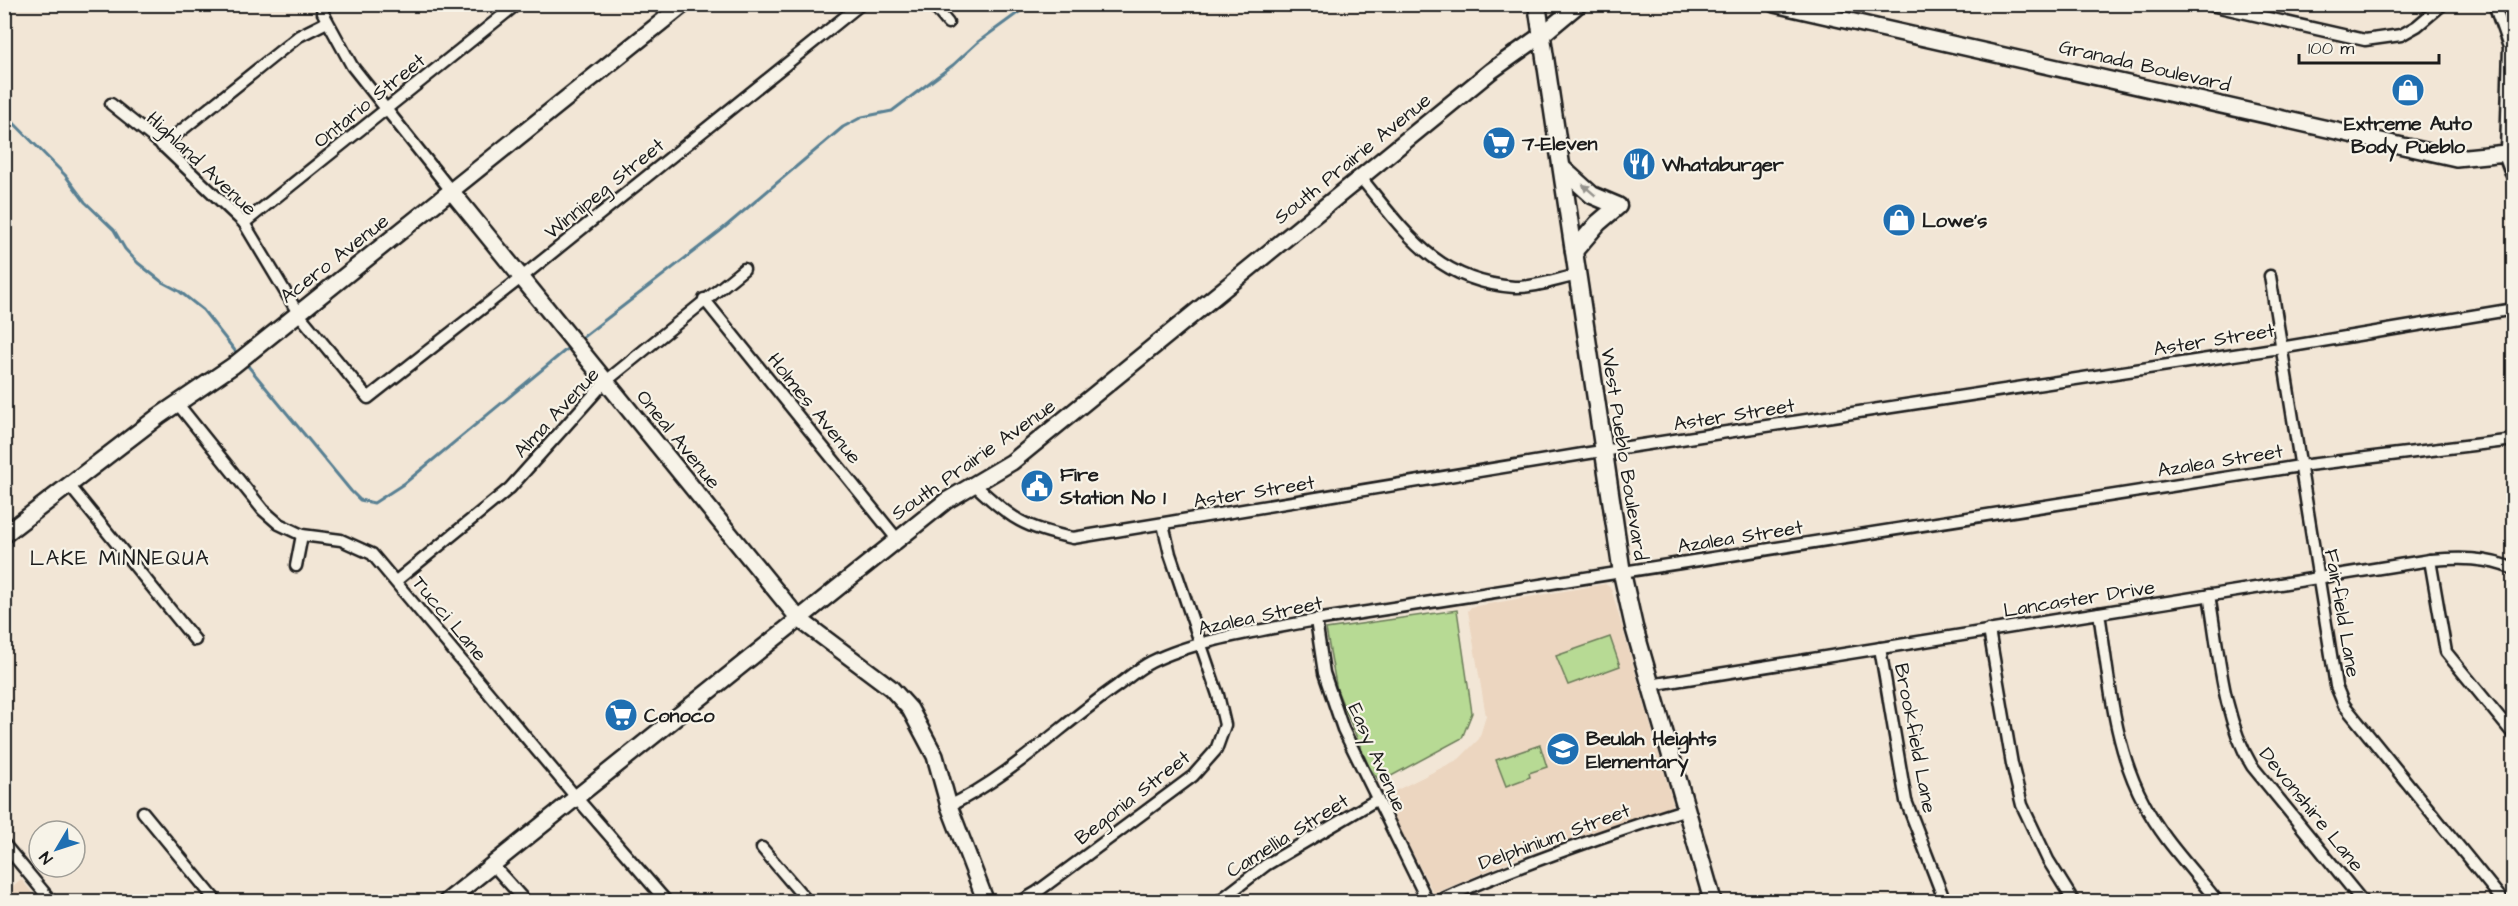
<svg xmlns="http://www.w3.org/2000/svg" width="2518" height="906" font-family="'Architects Daughter',sans-serif">
	<style>
		.built { fill: #ecd6c0 }
		.green { fill: #b7da94; stroke: #6a7b58; stroke-width: 1.5 }
		.lines { fill: none; stroke-linecap: round; stroke-linejoin: round }
		.stream { stroke: #598093; stroke-width: 3 }
		.street-casing { stroke: #1c1c1c; stroke-width: 15 }
		.secondary-casing { stroke: #1c1c1c; stroke-width: 20 }
		.primary-casing { stroke: #1c1c1c; stroke-width: 21 }
		.street { stroke: #f7f3e8; stroke-width: 10 }
		.secondary { stroke: #f7f3e8; stroke-width: 15 }
		.primary { stroke: #f7f3e8; stroke-width: 16 }
		.oneway { fill: #94928c }
		.labels { text-anchor: middle; stroke-width: 4.5; stroke-linejoin: round; paint-order: stroke }
		.street-label { font-size: 20px; fill: #1c1c1c; stroke: #f7f3e8 }
		.poi-label { font-size: 20px; font-weight: bold; fill: #1c1c1c; stroke: #f7f3e8; text-anchor: start }
		.neighbourhood-label { font-size: 21px; letter-spacing: 1.5px; fill: #1c1c1c; stroke: #f7f3e8 }
	</style>
	<rect width="100%" height="100%" fill="#f2e6d6"/>
	<filter id="ink" filterUnits="userSpaceOnUse"><feTurbulence type="fractalNoise" baseFrequency=".0167" numOctaves="2"/><feDisplacementMap in="SourceGraphic" scale="12" xChannelSelector="R" yChannelSelector="G"/><feConvolveMatrix kernelMatrix="1 2 1 2 8 2 1 2 1" color-interpolation-filters="sRGB"/></filter>
	<g filter="url(#ink)">
		<g class="built">
			<polygon points="1605,584 1611,588 1673,803 1669,808 1535,850 1434,894 1383,797 1459,759 1479,739 1486,716 1468,611 1471,607"/>
			<polygon points="21,879 39,901 5,901 5,893"/>
		</g>
		<g class="green">
			<polygon points="1457,610 1472,713 1462,738 1380,782 1369,767 1337,690 1326,629"/>
			<polygon points="1610,637 1620,666 1568,685 1556,656"/>
			<polygon points="1540,745 1547,767 1529,773 1530,777 1506,786 1496,760"/>
		</g>
		<g class="lines">
			<g class="stream">
				<polyline points="4,113 65,175 85,202 114,230 125,249 138,263 162,282 179,291 203,310 236,352"/>
				<polyline points="583,337 719,232 843,127 862,117 892,111 953,65 978,42 1030,4"/>
				<polyline points="248,366 351,491 360,500 374,503 405,483 567,349"/>
			</g>
			<g class="street-casing">
				<g id="street">
					<polyline points="321,4 323,13 352,66 452,192"/>
					<polyline points="932,4 948,23"/>
					<polyline points="2206,4 2365,40 2401,35 2417,26 2443,4"/>
					<polyline points="2494,4 2509,47 2506,153"/>
					<polyline points="111,104 161,144 244,223 298,313 368,398 522,277 861,4"/>
					<polyline points="162,146 299,36 327,22"/>
					<path d="M 1361,178 C 1406,233 1436,281 1514,287 C 1534,288 1558,279 1578,275"/>
					<polyline points="244,223 517,4"/>
					<polyline points="2270,276 2336,686 2344,705 2504,902"/>
					<polyline points="704,299 897,539"/>
					<polyline points="177,403 263,510 279,524 302,535 341,540 372,554 575,796 667,902"/>
					<polyline points="69,485 195,640"/>
					<path d="M 975,485 C 1011,519 1025,528 1073,538 L 1589,453 L 2280,348 L 2514,309"/>
					<polyline points="2430,560 2446,652 2514,735"/>
					<polyline points="296,566 302,535"/>
					<polyline points="396,581 510,488 605,382 744,269"/>
					<path d="M 2209,595 C 2219,652 2222,716 2252,766 L 2363,902"/>
					<path d="M 2099,613 C 2109,676 2113,746 2144,803 C 2162,839 2193,870 2218,902"/>
					<polyline points="1316,620 1324,673 1343,729 1428,902"/>
					<polyline points="1989,630 2012,764 2022,805 2048,860 2074,902"/>
					<polyline points="1880,648 1906,801 1945,902"/>
					<path d="M 1650,685 L 2430,560 C 2460,558 2485,557 2514,569"/>
					<path d="M 949,806 C 1011,776 1061,725 1117,686 C 1128,678 1139,668 1151,662 C 1197,639 1265,630 1316,620 L 2300,466 L 2514,440"/>
					<polyline points="143,812 217,902"/>
					<polyline points="4,844 52,902"/>
					<polyline points="762,848 808,902"/>
					<polyline points="492,864 526,902"/>
					<polyline points="1020,902 1037,892 1193,776 1216,750 1225,725 1218,695 1170,554 1163,524"/>
					<polyline points="1218,902 1266,865 1376,800"/>
					<path d="M 1436,902 C 1518,865 1601,836 1687,809"/>
				</g>
			</g>
			<g class="secondary-casing">
				<g id="secondary">
					<polyline points="1774,4 2456,158 2506,153 2514,174"/>
					<polyline points="452,192 799,619 891,688 910,709 935,756 949,806 986,902"/>
					<polyline points="4,535 159,416 234,365 684,4"/>
					<polyline points="446,902 946,501 1012,462 1491,71 1543,34 1579,4"/>
				</g>
			</g>
			<g class="primary-casing">
				<g id="primary">
					<polyline points="1537,4 1622,573 1634,627 1713,902"/>
					<polyline points="1563,169 1592,195 1618,206 1598,223 1574,251"/>
				</g>
			</g>
			<use href="#street" class="street"/>
			<use href="#secondary" class="secondary"/>
			<use href="#primary" class="primary"/>
		</g>
		<defs><path id="oneway-solid" d="M-6-.8H1V-3.2L6.5 0L1 3.2V.8H-6Z" transform="scale(1.5)"/></defs>
		<use class="oneway" href="#oneway-solid" transform="translate(1589 190) rotate(-139)"/>
	</g>
	<defs>
		<g id="shop-disc" transform="scale(1.725)"><circle r="9.5" fill="#1f6fb2" stroke="#f7f3e8"/><path d="M-5-2.5h2.3a2.7 3.5 0 0 1 5.4 0H5L5.5 6h-11ZM-1.5-2.5h3a1.5 2.3 0 0 0-3 0Z" fill="#fff"/></g>
		<g id="supermarket-disc" transform="scale(1.725)"><circle r="9.5" fill="#1f6fb2" stroke="#f7f3e8"/><path d="M-6-5.5h2.5l.6 2H6L4.5 2H-2.5L-4.4-4H-6ZM-1.5 3.2a1.3 1.3 0 1 0 .1 0ZM3 3.2a1.3 1.3 0 1 0 .1 0Z" fill="#fff"/></g>
		<g id="restaurant-disc" transform="scale(1.725)"><circle r="9.5" fill="#1f6fb2" stroke="#f7f3e8"/><path d="M-5-6h1v4h1v-4h1v4h1v-4h1v5L-1.5 .5V6h-2V.5L-5-1ZM5-6V6H3V1.5H1.5Q1.5-4 5-6Z" fill="#fff"/></g>
		<g id="civic-disc" transform="scale(1.725)"><circle r="9.5" fill="#1f6fb2" stroke="#f7f3e8"/><path d="M-.6-6.5H3V-4.5H.6V-3L4-1V1h2V6H-6V1h2V-1L-.6-3ZM-1.2 2.5V6h2.4V2.5Z" fill="#fff"/></g>
		<g id="school-disc" transform="scale(1.725)"><circle r="9.5" fill="#1f6fb2" stroke="#f7f3e8"/><path d="M0-5L7-2L0 1L-7-2ZM-4 1L0 2.5L4 1V4Q0 6-4 4Z" fill="#fff"/></g>
	</defs>
	<g fill-rule="evenodd">
		<use href="#shop-disc" x="2408" y="90"/>
		<use href="#supermarket-disc" x="1499" y="143"/>
		<use href="#restaurant-disc" x="1639" y="164"/>
		<use href="#shop-disc" x="1899" y="220"/>
		<use href="#civic-disc" x="1037" y="486"/>
		<use href="#supermarket-disc" x="621" y="715"/>
		<use href="#school-disc" x="1563" y="749"/>
	</g>
	<g class="labels">
		<g class="street-label">
			<text transform="translate(2145 65) rotate(13)" y="7">Granada Boulevard</text>
			<text transform="translate(369 100) rotate(-39)" y="7">Ontario Street</text>
			<text transform="translate(1352 158) rotate(-39)" y="7">South Prairie Avenue</text>
			<text transform="translate(202 163) rotate(43)" y="7">Highland Avenue</text>
			<text transform="translate(604 188) rotate(-39)" y="7">Winnipeg Street</text>
			<text transform="translate(334 258) rotate(-38)" y="7">Acero Avenue</text>
			<text transform="translate(2214 339) rotate(-9)" y="7">Aster Street</text>
			<text transform="translate(815 408) rotate(51)" y="7">Holmes Avenue</text>
			<text transform="translate(556 412) rotate(-47)" y="7">Alma Avenue</text>
			<text transform="translate(1734 414) rotate(-9)" y="7">Aster Street</text>
			<text transform="translate(679 439) rotate(51)" y="7">Oneal Avenue</text>
			<text transform="translate(1625 454) rotate(81)" y="7">West Pueblo Boulevard</text>
			<text transform="translate(973 459) rotate(-35)" y="7">South Prairie Avenue</text>
			<text transform="translate(2220 460) rotate(-9)" y="7">Azalea Street</text>
			<text transform="translate(1254 491) rotate(-9)" y="7">Aster Street</text>
			<text transform="translate(1740 536) rotate(-9)" y="7">Azalea Street</text>
			<text transform="translate(2079 598) rotate(-9)" y="7">Lancaster Drive</text>
			<text transform="translate(2343 613) rotate(80)" y="7">Fairfield Lane</text>
			<text transform="translate(1260 615) rotate(-12)" y="7">Azalea Street</text>
			<text transform="translate(450 618) rotate(50)" y="7">Tucci Lane</text>
			<text transform="translate(1916 738) rotate(79)" y="7">Brookfield Lane</text>
			<text transform="translate(1378 757) rotate(66)" y="7">Easy Avenue</text>
			<text transform="translate(1132 797) rotate(-38)" y="7">Begonia Street</text>
			<text transform="translate(2312 809) rotate(51)" y="7">Devonshire Lane</text>
			<text transform="translate(1287 835) rotate(-32)" y="7">Camellia Street</text>
			<text transform="translate(1554 836) rotate(-20)" y="7">Delphinium Street</text>
		</g>
		<g class="poi-label">
			<text x="2408" y="130" text-anchor="middle">Extreme Auto<tspan x="2408" dy="23">Body Pueblo</tspan></text>
			<text x="1522" y="150">7-Eleven</text>
			<text x="1662" y="171">Whataburger</text>
			<text x="1922" y="227">Lowe's</text>
			<text x="1060" y="481">Fire<tspan x="1060" dy="23">Station No 1</tspan></text>
			<text x="644" y="722">Conoco</text>
			<text x="1586" y="745">Beulah Heights<tspan x="1586" dy="23">Elementary</tspan></text>
		</g>
		<g class="neighbourhood-label">
			<text x="120" y="565">LAKE MINNEQUA</text>
		</g>
	</g>
	<rect width="2518" height="906" fill="none" stroke="#f7f3e8" stroke-width="24"/>
	<rect x="12" y="12" width="2494" height="882" fill="none" stroke="#1c1c1c" stroke-width="2" filter="url(#ink)"/>
	<g transform="translate(57 849) rotate(231)"><circle r="28" fill="#f7f3e8" stroke="#9f9d96" stroke-width="1.5"/>
	<path d="M0-4.5L10 22L0 15L-10 22Z" fill="#1f6fb2"/>
	<text y="-9" font-size="16" font-weight="bold" text-anchor="middle" fill="#1c1c1c">N</text>
	</g>
	<path d="M2299 54v9h140v-9" fill="none" stroke="#1c1c1c" stroke-width="3"/>
	<text x="2308" y="54" font-size="18" fill="#1c1c1c" stroke="#f7f3e8" stroke-width="4.5" paint-order="stroke">100 m</text>
</svg>
